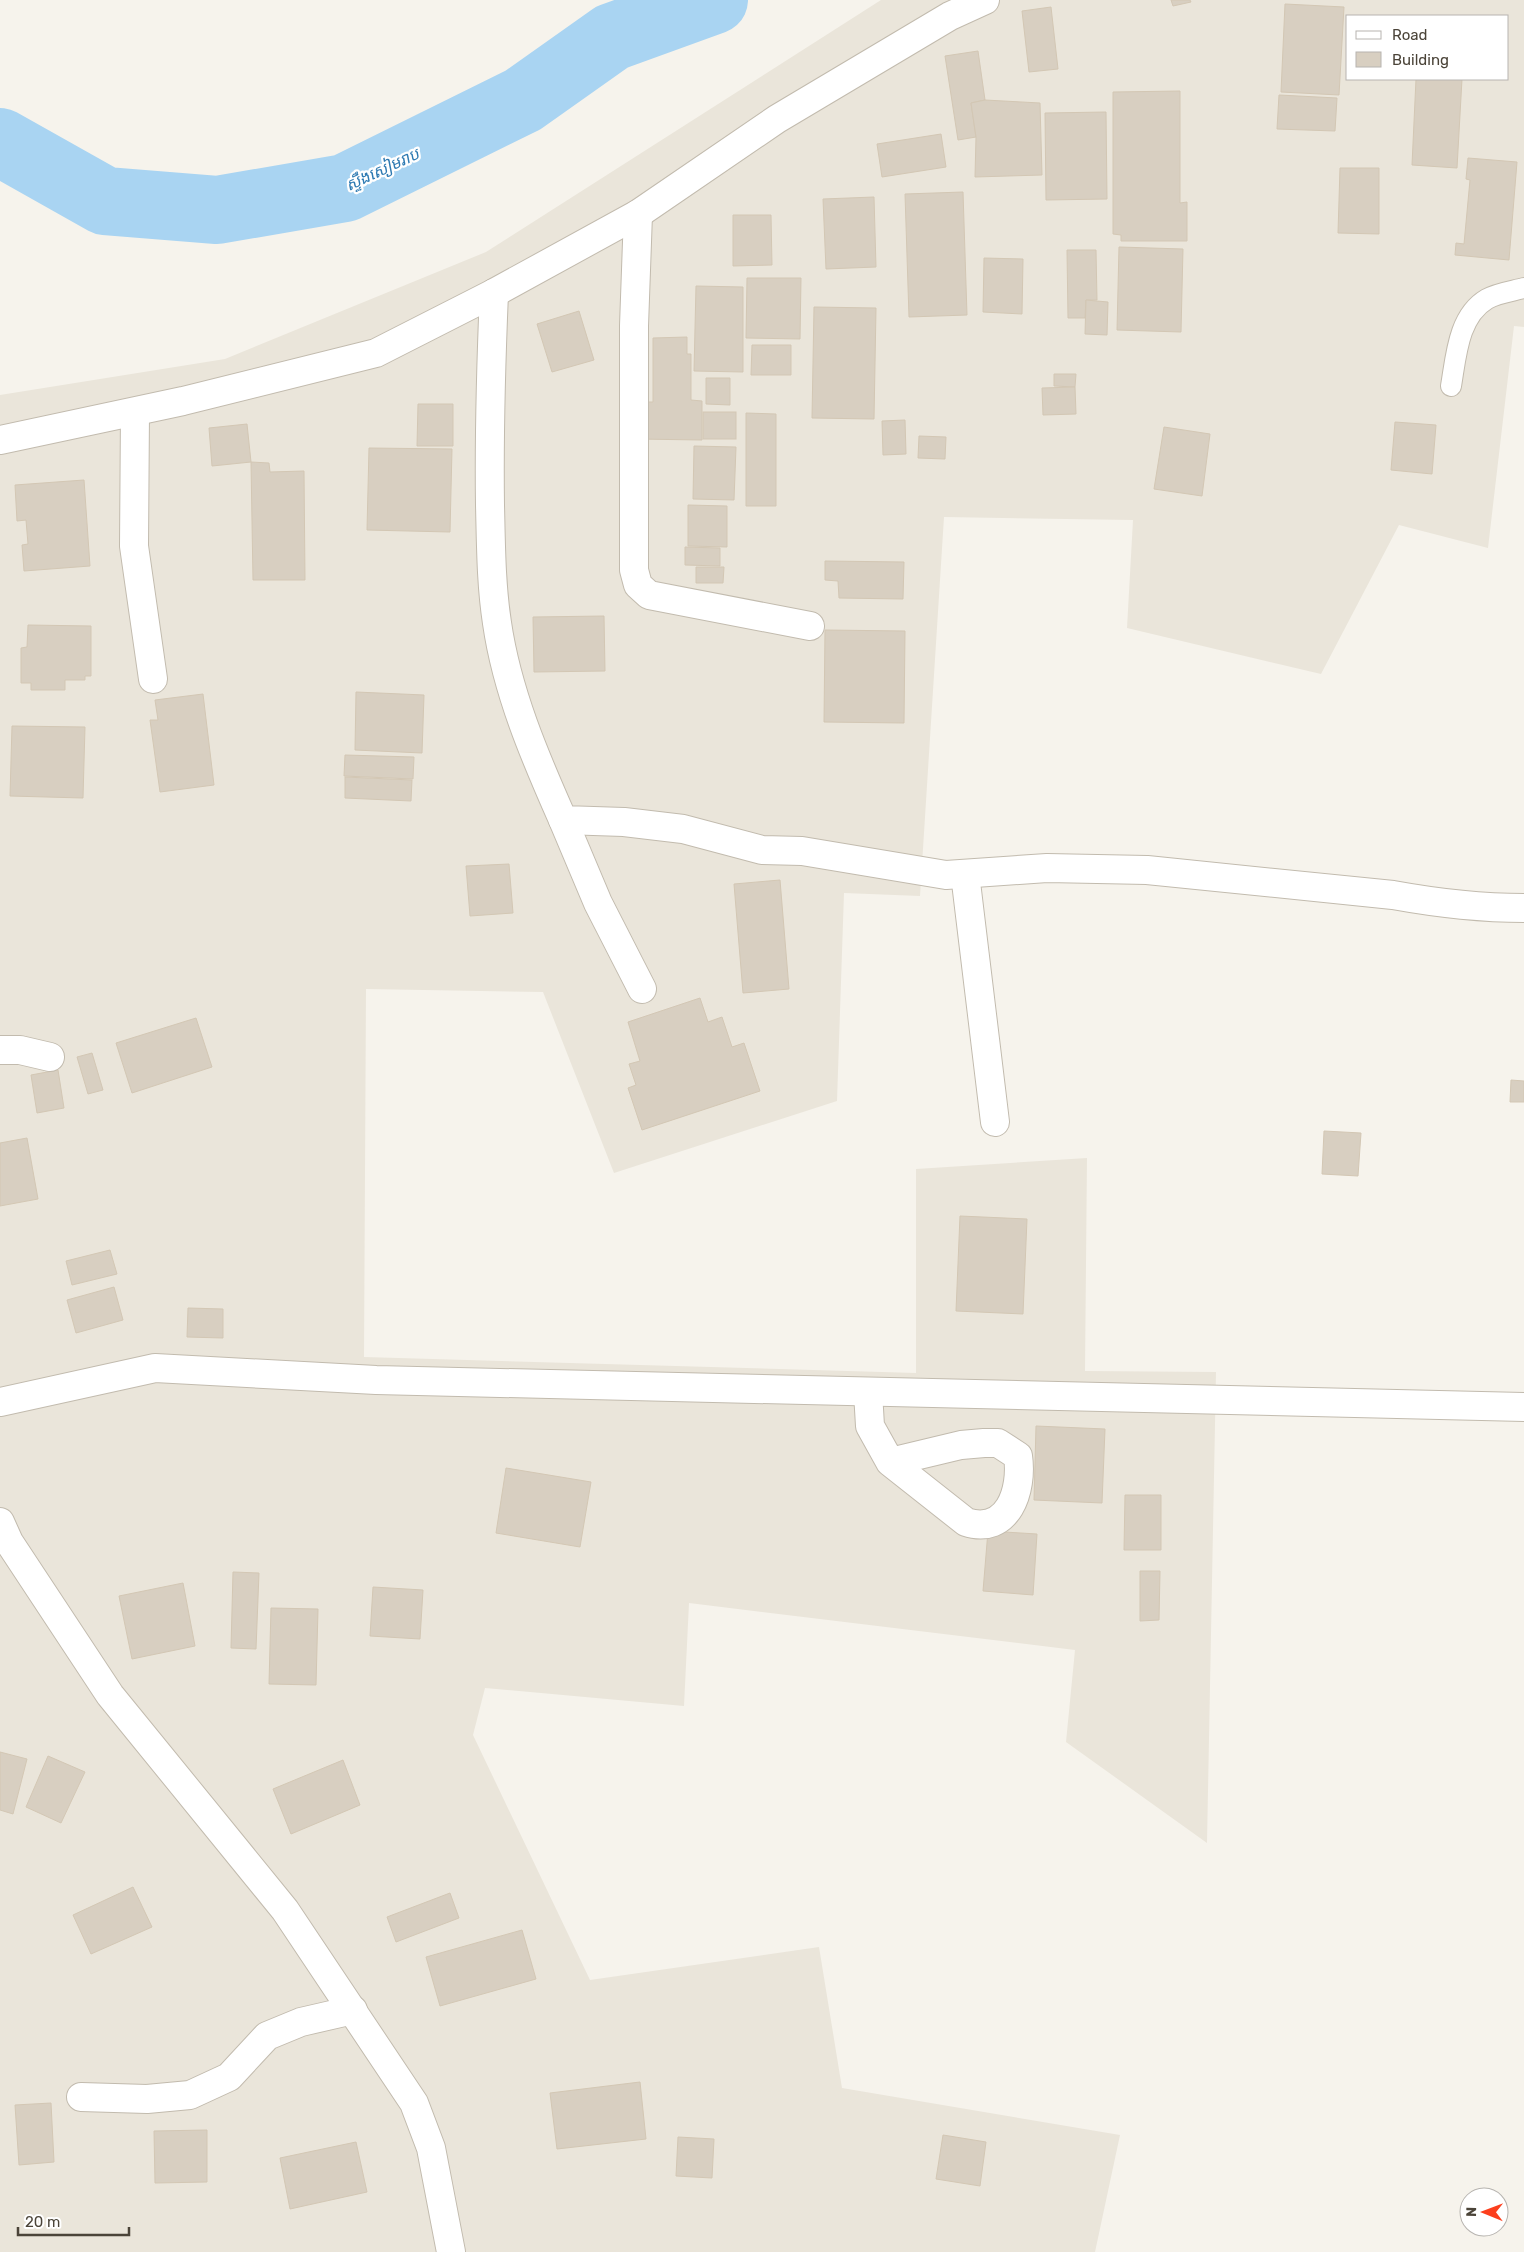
<svg xmlns="http://www.w3.org/2000/svg" width="1524" height="2252" font-family="Rubik,'Noto Sans Khmer',sans-serif">
	<style>
		.residential { fill: #eae5da; fill-rule: evenodd }
		.lines { fill: none; stroke-linecap: round; stroke-linejoin: round }
		.river { stroke: #a9d4f2; stroke-width: 68 }
		.building { fill: #d8cfc1; stroke: #d3c7b4 }
		.service-casing { stroke: #c2bbae; stroke-width: 22 }
		.minor-casing { stroke: #c2bbae; stroke-width: 30 }
		.tertiary-casing { stroke: #c2bbae; stroke-width: 30 }
		.service { stroke: #fff; stroke-width: 20 }
		.minor { stroke: #fff; stroke-width: 28 }
		.tertiary { stroke: #fff; stroke-width: 28 }
		.labels { text-anchor: middle; stroke-width: 4.5; stroke-linejoin: round; paint-order: stroke }
		.water-label { font-size: 16px; font-style: italic; fill: #2e7ab2; stroke: #fff }
	</style>
	<rect width="100%" height="100%" fill="#f6f3ec"/>
	<path class="residential" d="M 881,0 L 1524,0 L 1524,327 L 1514,326 L 1488,548 L 1399,525 L 1321,674 L 1127,628 L 1133,520 L 944,517 L 920,896 L 844,893 L 837,1101 L 614,1173 L 543,992 L 366,989 L 364,1357 L 916,1373 L 916,1169 L 1087,1158 L 1085,1371 L 1216,1372 L 1207,1843 L 1066,1742 L 1075,1650 L 689,1603 L 684,1706 L 485,1688 L 473,1735 L 590,1980 L 819,1947 L 842,2088 L 1120,2135 L 1095,2252 L 0,2252 L 0,395 L 225,359 L 486,252 ZM 1348,16 L 1508,16 L 1508,79 L 1348,79 Z"/>
	<g class="lines">
		<polyline class="river" points="0,142 105,201 217,210 345,188 523,100 612,37 714,0"/>
	</g>
	<g class="building">
		<polygon points="1171,0 1190,0 1191,2 1173,6"/>
		<polygon points="1285,4 1344,7 1339,95 1281,92"/>
		<polygon points="1051,7 1058,69 1029,72 1022,11"/>
		<polygon points="978,51 985,100 971,103 976,137 958,140 945,56"/>
		<polygon points="1416,79 1462,79 1457,168 1412,165"/>
		<polygon points="1180,91 1180,203 1187,202 1187,241 1121,241 1121,235 1113,234 1113,92"/>
		<polygon points="1279,95 1337,98 1335,131 1277,129"/>
		<polygon points="985,100 1040,103 1042,175 975,177 976,137 971,103"/>
		<polygon points="1106,112 1107,199 1046,200 1045,113"/>
		<polygon points="941,134 946,167 882,177 877,144"/>
		<polygon points="1468,158 1517,162 1509,260 1455,255 1456,243 1464,244 1470,180 1466,179"/>
		<polygon points="1340,168 1379,168 1379,234 1338,233"/>
		<polygon points="963,192 967,315 909,317 905,194"/>
		<polygon points="874,197 876,267 826,269 823,199"/>
		<polygon points="733,215 771,215 772,265 733,266"/>
		<polygon points="1119,247 1183,249 1181,332 1117,330"/>
		<polygon points="1067,250 1096,250 1097,300 1086,300 1085,318 1068,318"/>
		<polygon points="984,258 1023,259 1022,314 983,312"/>
		<polygon points="747,278 801,278 800,339 746,338"/>
		<polygon points="696,286 743,287 743,372 694,371"/>
		<polygon points="1086,300 1108,302 1107,335 1085,334"/>
		<polygon points="814,307 876,308 874,419 812,418"/>
		<polygon points="579,311 594,360 552,372 537,324"/>
		<polygon points="687,337 687,354 691,354 691,400 702,401 702,440 636,439 637,402 653,402 653,338"/>
		<polygon points="752,345 791,345 791,375 751,375"/>
		<polygon points="1054,374 1076,374 1075,387 1054,386"/>
		<polygon points="706,378 730,378 730,405 706,404"/>
		<polygon points="1075,387 1076,414 1043,415 1042,388"/>
		<polygon points="418,404 453,404 453,446 417,446"/>
		<rect x="703" y="412" width="33" height="27"/>
		<polygon points="746,413 776,414 776,506 746,506"/>
		<polygon points="905,420 906,454 883,455 882,421"/>
		<polygon points="1395,422 1436,425 1432,474 1391,470"/>
		<polygon points="247,424 251,462 212,466 209,428"/>
		<polygon points="1164,427 1210,434 1202,496 1154,489"/>
		<polygon points="919,436 946,437 945,459 918,458"/>
		<polygon points="694,446 736,447 734,500 693,499"/>
		<polygon points="369,448 452,449 450,532 367,530"/>
		<polygon points="251,462 269,463 270,472 304,471 305,580 253,580"/>
		<polygon points="84,480 90,566 24,571 22,545 28,544 26,520 17,521 15,485"/>
		<polygon points="688,505 727,506 727,547 688,546"/>
		<polygon points="685,547 720,548 720,566 685,565"/>
		<polygon points="825,561 904,562 903,599 839,598 838,581 825,580"/>
		<polygon points="696,567 724,567 723,583 696,583"/>
		<polygon points="604,616 605,671 534,672 533,617"/>
		<polygon points="28,625 91,626 91,676 85,676 85,680 65,680 65,690 31,690 31,683 21,683 21,648 27,647"/>
		<polygon points="825,630 905,631 904,723 824,722"/>
		<polygon points="356,692 424,695 422,753 355,750"/>
		<polygon points="203,694 214,785 160,792 150,720 158,720 155,700"/>
		<polygon points="12,726 85,727 83,798 10,796"/>
		<polygon points="345,755 414,757 413,779 344,776"/>
		<polygon points="345,777 412,780 411,801 345,798"/>
		<polygon points="509,864 513,913 470,916 466,866"/>
		<polygon points="780,880 789,989 743,993 734,884"/>
		<polygon points="700,998 708,1022 722,1017 732,1047 744,1043 760,1091 642,1130 628,1088 636,1085 629,1064 640,1061 628,1022"/>
		<polygon points="196,1018 212,1067 132,1093 116,1043"/>
		<polygon points="92,1053 103,1090 88,1094 77,1057"/>
		<polygon points="58,1070 64,1108 37,1113 31,1075"/>
		<polygon points="1511,1080 1524,1081 1524,1102 1510,1102"/>
		<polygon points="1324,1131 1361,1133 1358,1176 1322,1174"/>
		<polygon points="27,1138 38,1199 0,1206 0,1143"/>
		<polygon points="960,1216 1027,1219 1023,1314 956,1311"/>
		<polygon points="110,1250 117,1274 72,1285 66,1261"/>
		<polygon points="114,1287 123,1320 76,1333 67,1300"/>
		<polygon points="188,1308 223,1309 223,1338 187,1337"/>
		<polygon points="1036,1426 1105,1429 1102,1503 1034,1500"/>
		<polygon points="506,1468 591,1482 580,1547 496,1533"/>
		<polygon points="1125,1495 1161,1495 1161,1550 1124,1550"/>
		<polygon points="988,1531 1037,1534 1033,1595 983,1591"/>
		<polygon points="1140,1571 1160,1571 1159,1620 1140,1621"/>
		<polygon points="233,1572 259,1573 256,1649 231,1648"/>
		<polygon points="183,1583 195,1646 132,1659 119,1596"/>
		<polygon points="373,1587 423,1590 420,1639 370,1636"/>
		<polygon points="271,1608 318,1609 316,1685 269,1684"/>
		<polygon points="0,1752 27,1759 13,1814 0,1810"/>
		<polygon points="48,1756 85,1772 61,1823 26,1807"/>
		<polygon points="343,1760 360,1805 291,1834 273,1789"/>
		<polygon points="133,1887 152,1927 91,1954 73,1915"/>
		<polygon points="450,1893 459,1918 396,1942 387,1917"/>
		<polygon points="522,1930 536,1979 440,2006 426,1957"/>
		<polygon points="640,2082 646,2139 557,2149 550,2093"/>
		<polygon points="51,2103 54,2162 19,2165 15,2105"/>
		<polygon points="207,2130 207,2182 155,2183 154,2131"/>
		<polygon points="943,2135 986,2142 980,2186 936,2179"/>
		<polygon points="678,2137 714,2139 712,2178 676,2176"/>
		<polygon points="356,2142 367,2192 290,2209 280,2158"/>
	</g>
	<g class="lines">
		<g class="service-casing">
			<path id="service" d="M 1451,386 C 1456,357 1458,316 1487,299 C 1497,293 1513,291 1524,288"/>
		</g>
		<g class="minor-casing">
			<g id="minor">
				<polyline points="638,214 634,326 634,570 638,585 649,595 810,626"/>
				<path d="M 494,293 C 491,364 489,434 490,505 C 491,545 491,584 497,623 C 507,692 535,757 563,820 L 624,822 L 683,829 L 762,850 L 802,851 L 946,875 L 1047,868 L 1147,870 L 1393,895 C 1437,903 1480,908 1524,908"/>
				<polyline points="135,412 134,546 153,679"/>
				<polyline points="563,820 598,903 642,989"/>
				<polyline points="965,874 995,1122"/>
				<polyline points="0,1050 20,1050 50,1057"/>
				<path d="M 868,1392 L 870,1426 L 890,1462 L 966,1522 C 1008,1536 1023,1490 1018,1456 L 998,1443 L 984,1443 L 961,1445 L 890,1462"/>
				<polyline points="0,1402 155,1368 376,1380 1524,1407"/>
				<polyline points="0,1522 9,1542 110,1695 285,1910 414,2103 431,2148 451,2252"/>
				<polyline points="81,2097 147,2099 190,2095 229,2077 267,2036 301,2022 353,2010"/>
			</g>
		</g>
		<g class="tertiary-casing">
			<polyline id="tertiary" points="0,440 183,401 376,353 494,293 638,214 777,119 950,16 985,0"/>
		</g>
		<use href="#service" class="service"/>
		<use href="#minor" class="minor"/>
		<use href="#tertiary" class="tertiary"/>
	</g>
	<g class="labels">
		<g class="water-label">
			<text transform="translate(382 169) rotate(-25)" y="6">ស្ទឹងសៀមរាប</text>
		</g>
	</g>
	<rect x="1346" y="15" width="162" height="65" fill="#ffffff" stroke="#b7b4b0"/>
	<rect x="1356" y="31" width="25" height="8" fill="#ffffff" stroke="#b7b4b0"/>
	<text x="1392" y="40" font-size="15" fill="#4b4439">Road</text>
	<rect x="1356" y="52" width="25" height="15" fill="#d8cfc1" stroke="#b7b4b0"/>
	<text x="1392" y="65" font-size="15" fill="#4b4439">Building</text>
	<g transform="translate(1484 2212) rotate(271)"><circle r="24" fill="#ffffff" stroke="#b7b4b0"/>
	<path d="M0-4L9 19L0 12L-9 19Z" fill="#fc3f1d"/>
	<text y="-8" font-size="14" font-weight="bold" text-anchor="middle" fill="#4b4439">N</text>
	</g>
	<path d="M18 2227v8h111v-8" fill="none" stroke="#4b4439" stroke-width="2.5"/>
	<text x="25" y="2227" font-size="15" fill="#4b4439" stroke="#ffffff" stroke-width="4" paint-order="stroke">20 m</text>
</svg>
